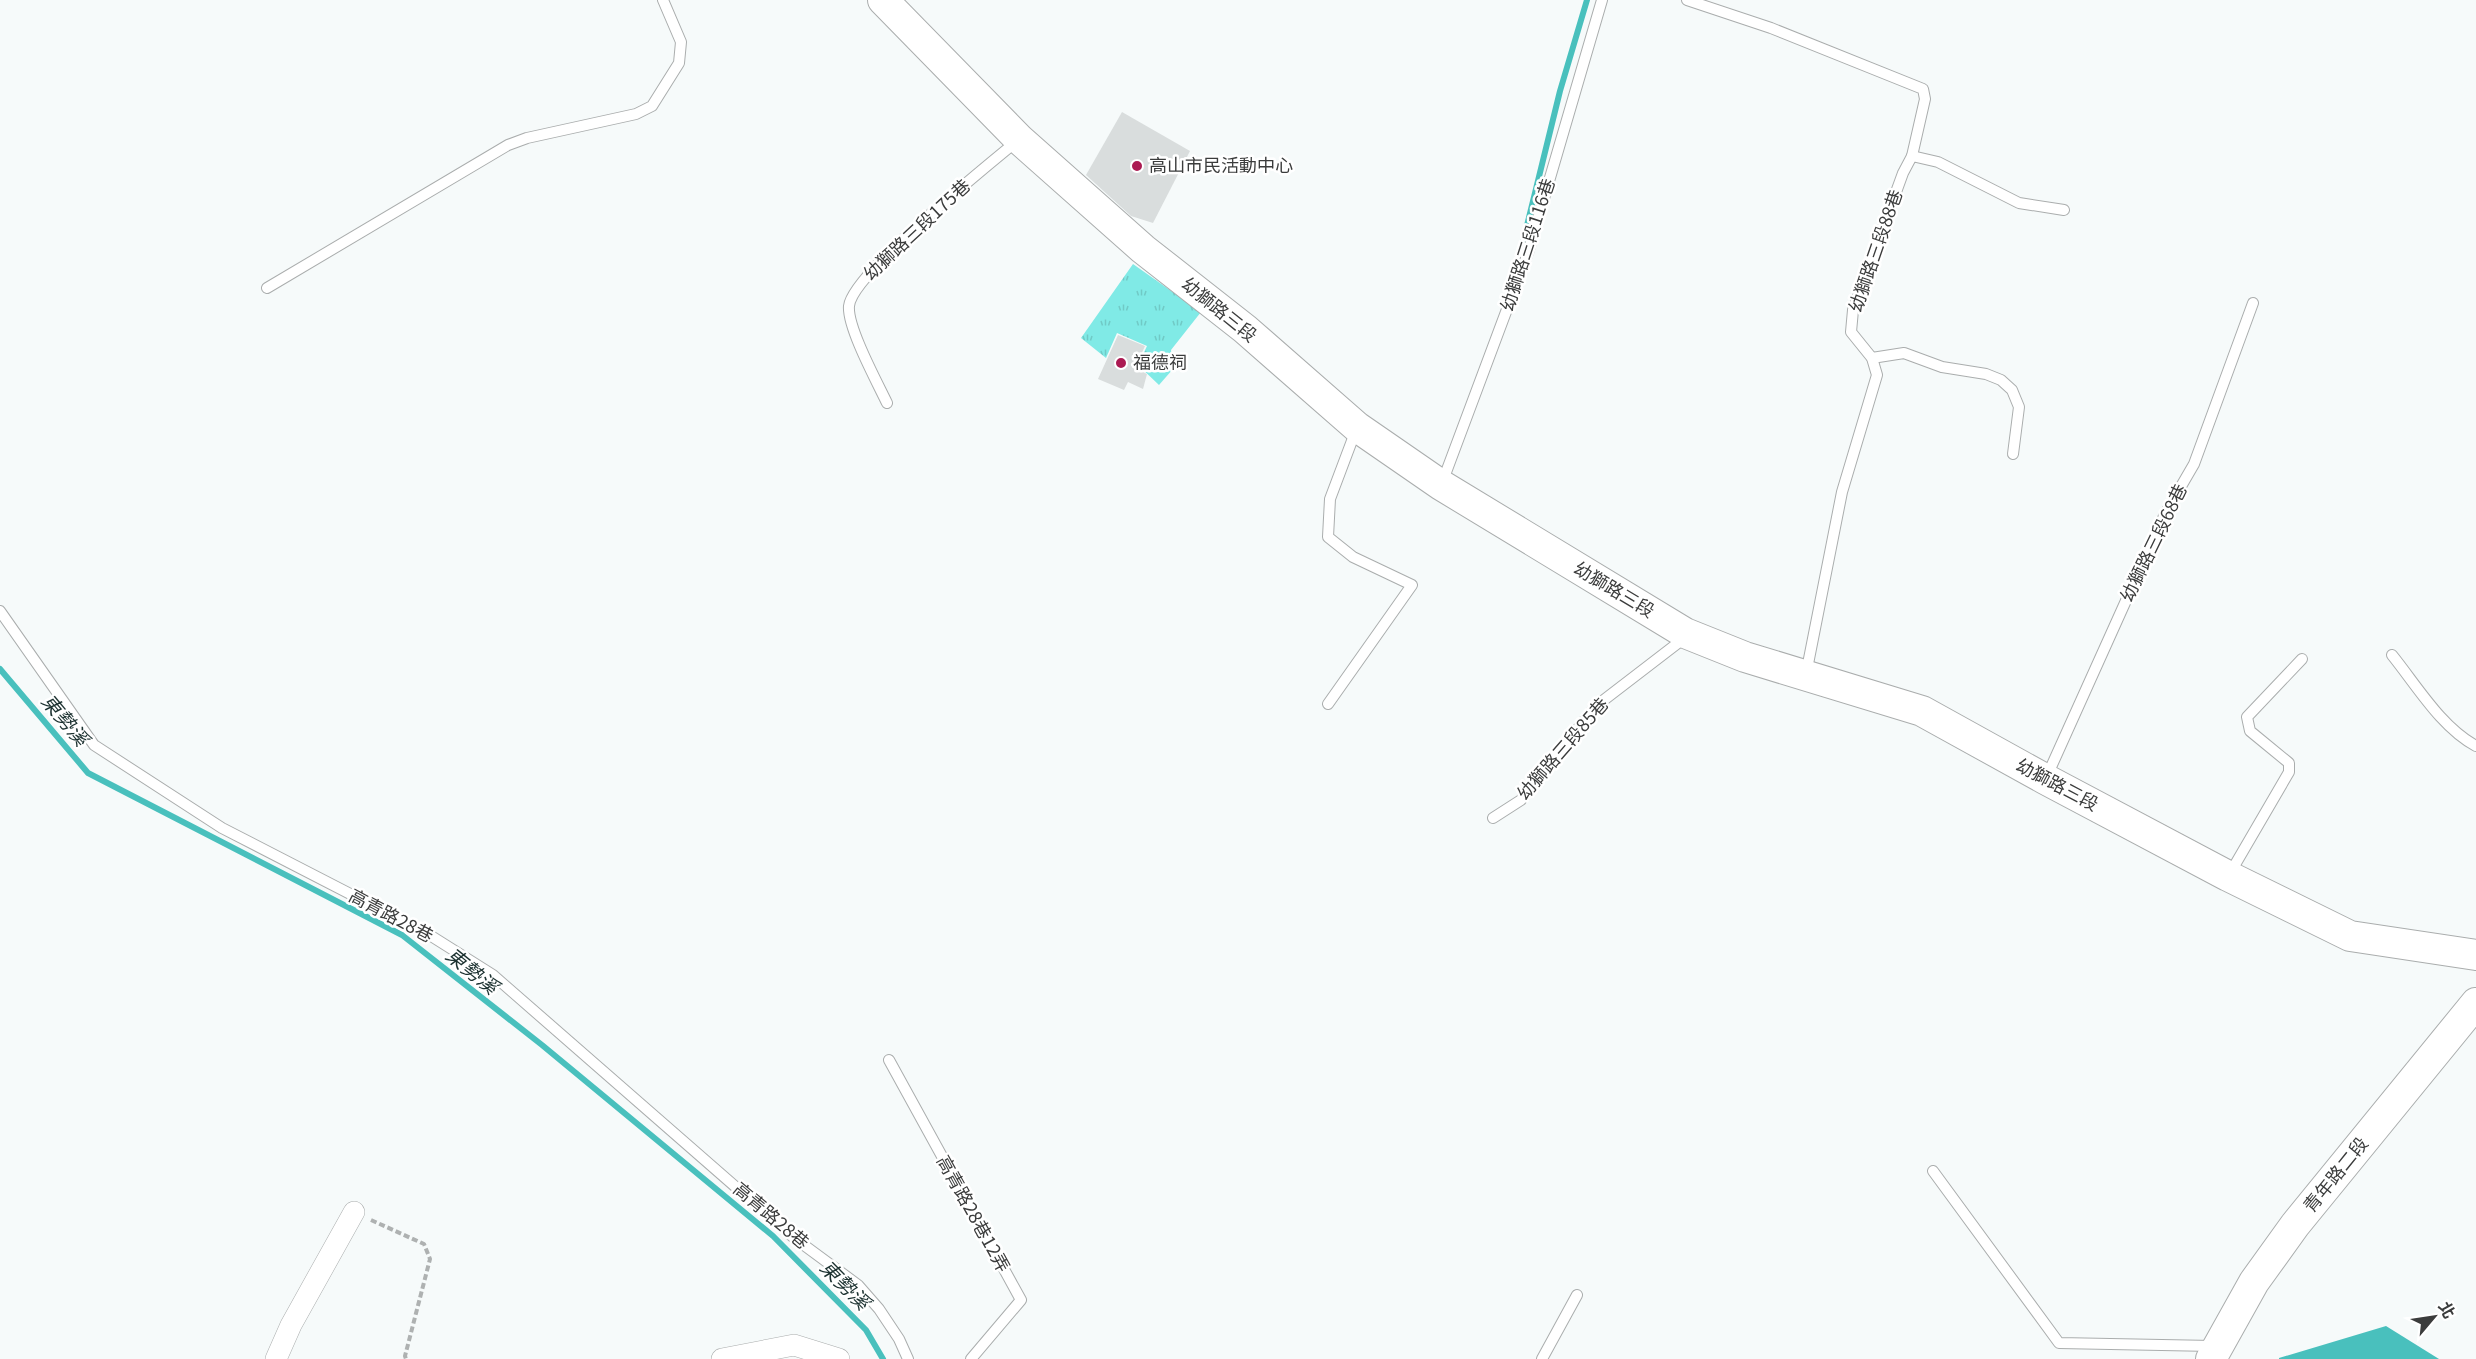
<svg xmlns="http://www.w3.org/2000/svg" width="2476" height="1359" font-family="Georgia,'Noto Sans TC',serif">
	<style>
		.grass { fill: url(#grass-tufts) }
		.water { fill: #49c0bd }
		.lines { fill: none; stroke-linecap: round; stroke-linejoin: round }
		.stream { stroke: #49c0bd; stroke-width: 6 }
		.building { fill: #d9dddd }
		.lane-casing { stroke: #aaadad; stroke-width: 12 }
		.street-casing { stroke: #aaadad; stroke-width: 22 }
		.secondary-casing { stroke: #aaadad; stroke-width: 32 }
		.path { stroke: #aeb1b1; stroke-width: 4; stroke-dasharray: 6 3; stroke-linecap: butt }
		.lane { stroke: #fff; stroke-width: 10 }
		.street { stroke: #fff; stroke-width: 21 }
		.secondary { stroke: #fff; stroke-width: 30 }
		.poi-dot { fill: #ab1a52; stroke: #fff; stroke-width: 2 }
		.labels { text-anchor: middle; stroke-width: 5; stroke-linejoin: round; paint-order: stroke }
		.poi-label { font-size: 18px; fill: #3b3c3c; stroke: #fff; text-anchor: start }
		.street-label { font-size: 18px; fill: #3b3c3c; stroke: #fff }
		.water-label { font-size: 20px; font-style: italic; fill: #1c3130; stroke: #fff }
	</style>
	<defs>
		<pattern id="grass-tufts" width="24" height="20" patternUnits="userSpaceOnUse" patternTransform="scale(1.5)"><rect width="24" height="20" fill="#80eae6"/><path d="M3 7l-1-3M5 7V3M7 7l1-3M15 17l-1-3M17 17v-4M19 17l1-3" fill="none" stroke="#70cac6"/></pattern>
	</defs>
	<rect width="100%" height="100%" fill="#f6fafa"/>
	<polygon class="grass" points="1133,264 1201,312 1171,350 1173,369 1159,385 1138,365 1147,346 1117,333 1106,358 1081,338"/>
	<polygon class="water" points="2386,1326 2439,1359 2279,1359 2279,1358"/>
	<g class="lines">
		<g class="stream">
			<polyline points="1521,250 1560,91 1587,0"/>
			<polyline points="0,669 88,773 402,935 542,1045 773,1236 866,1330 883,1359"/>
		</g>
	</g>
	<g class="building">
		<polygon points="1122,112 1190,151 1153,223 1131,216 1086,175"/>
		<polygon points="1118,335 1145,346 1135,368 1147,374 1143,389 1128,382 1124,390 1098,379"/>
	</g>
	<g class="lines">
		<g class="lane-casing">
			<g id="lane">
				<polyline points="1687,0 1771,28 1923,89 1925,99 1912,156"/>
				<polyline points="267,288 508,145 527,138 636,114 652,106 679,63 681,42 663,0"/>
				<polyline points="1872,358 1904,353 1942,367 1986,374 2001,380 2012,390 2019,407 2013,454"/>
				<path d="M 887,403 C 877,382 847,327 849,306 C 852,274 987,166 1017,141"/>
				<polyline points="1442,483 1528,253 1602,0"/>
				<polyline points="0,611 94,745 222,828 428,934 493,975 793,1237 858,1285 879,1309 899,1339 908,1359"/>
				<path d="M 2392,655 C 2417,686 2441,727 2476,746"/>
				<polyline points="1806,674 1842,492 1877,375 1872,358 1851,332 1853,310 1903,173 1912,156 1938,162 2019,203 2064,210"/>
				<polyline points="1328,704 1412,585 1353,557 1328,537 1330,499 1356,430"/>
				<polyline points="2047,776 2165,514 2194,464 2253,303"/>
				<polyline points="1493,818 1521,800 1596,706 1678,643 1684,635"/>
				<polyline points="2229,875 2289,772 2289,763 2250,731 2247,717 2302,659"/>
				<polyline points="889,1060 1021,1300 971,1359"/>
				<polyline points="1933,1171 2059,1343 2213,1346"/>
				<polyline points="1542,1359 1577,1295"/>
			</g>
		</g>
		<g class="street-casing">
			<g id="street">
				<polyline points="276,1359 291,1325 354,1212"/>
				<polyline points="722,1359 794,1345 839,1359"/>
			</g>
		</g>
		<g class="secondary-casing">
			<g id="secondary">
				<polyline points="883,0 1019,139 1143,249 1245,329 1357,427 1441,485 1685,633 1745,657 1922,711 2045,779 2228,876 2350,936 2476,955"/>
				<polyline points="2211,1359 2254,1282 2295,1225 2476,1003"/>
			</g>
		</g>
		<polyline class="path" points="371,1220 424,1244 430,1259 405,1356 406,1359"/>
		<use href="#lane" class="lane"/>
		<use href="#street" class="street"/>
		<use href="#secondary" class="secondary"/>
	</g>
	<g class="poi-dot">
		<circle cx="1137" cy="166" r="6"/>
		<circle cx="1121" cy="363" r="6"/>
	</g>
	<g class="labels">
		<g class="poi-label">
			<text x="1149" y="172">高山市民活動中心</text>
			<text x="1133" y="369">福德祠</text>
		</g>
		<g class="street-label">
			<text transform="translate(917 230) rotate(-43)" y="6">幼獅路三段175巷</text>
			<text transform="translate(1528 245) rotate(-72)" y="6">幼獅路三段116巷</text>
			<text transform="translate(1876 251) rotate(-71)" y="6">幼獅路三段88巷</text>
			<text transform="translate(1219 310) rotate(39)" y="6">幼獅路三段</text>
			<text transform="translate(2154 543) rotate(-64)" y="6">幼獅路三段68巷</text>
			<text transform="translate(1614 590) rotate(31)" y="6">幼獅路三段</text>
			<text transform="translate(1563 749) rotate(-49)" y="6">幼獅路三段85巷</text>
			<text transform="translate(2057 785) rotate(28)" y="6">幼獅路三段</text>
			<text transform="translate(391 916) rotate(28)" y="6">高青路28巷</text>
			<text transform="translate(2336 1175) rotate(-51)" y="6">青年路二段</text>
			<text transform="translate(973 1214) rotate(61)" y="6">高青路28巷12弄</text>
			<text transform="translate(771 1216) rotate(40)" y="6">高青路28巷</text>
		</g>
		<g class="water-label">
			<text transform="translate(65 720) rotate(50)" y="7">東勢溪</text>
			<text transform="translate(472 971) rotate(39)" y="7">東勢溪</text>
			<text transform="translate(845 1285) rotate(45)" y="7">東勢溪</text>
		</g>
	</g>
	<g transform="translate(2434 1317) rotate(61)" stroke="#ffffff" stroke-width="4.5" paint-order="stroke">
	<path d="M0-4.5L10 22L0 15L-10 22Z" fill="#3b3c3c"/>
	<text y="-9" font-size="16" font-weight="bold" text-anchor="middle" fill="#3b3c3c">北</text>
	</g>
</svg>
